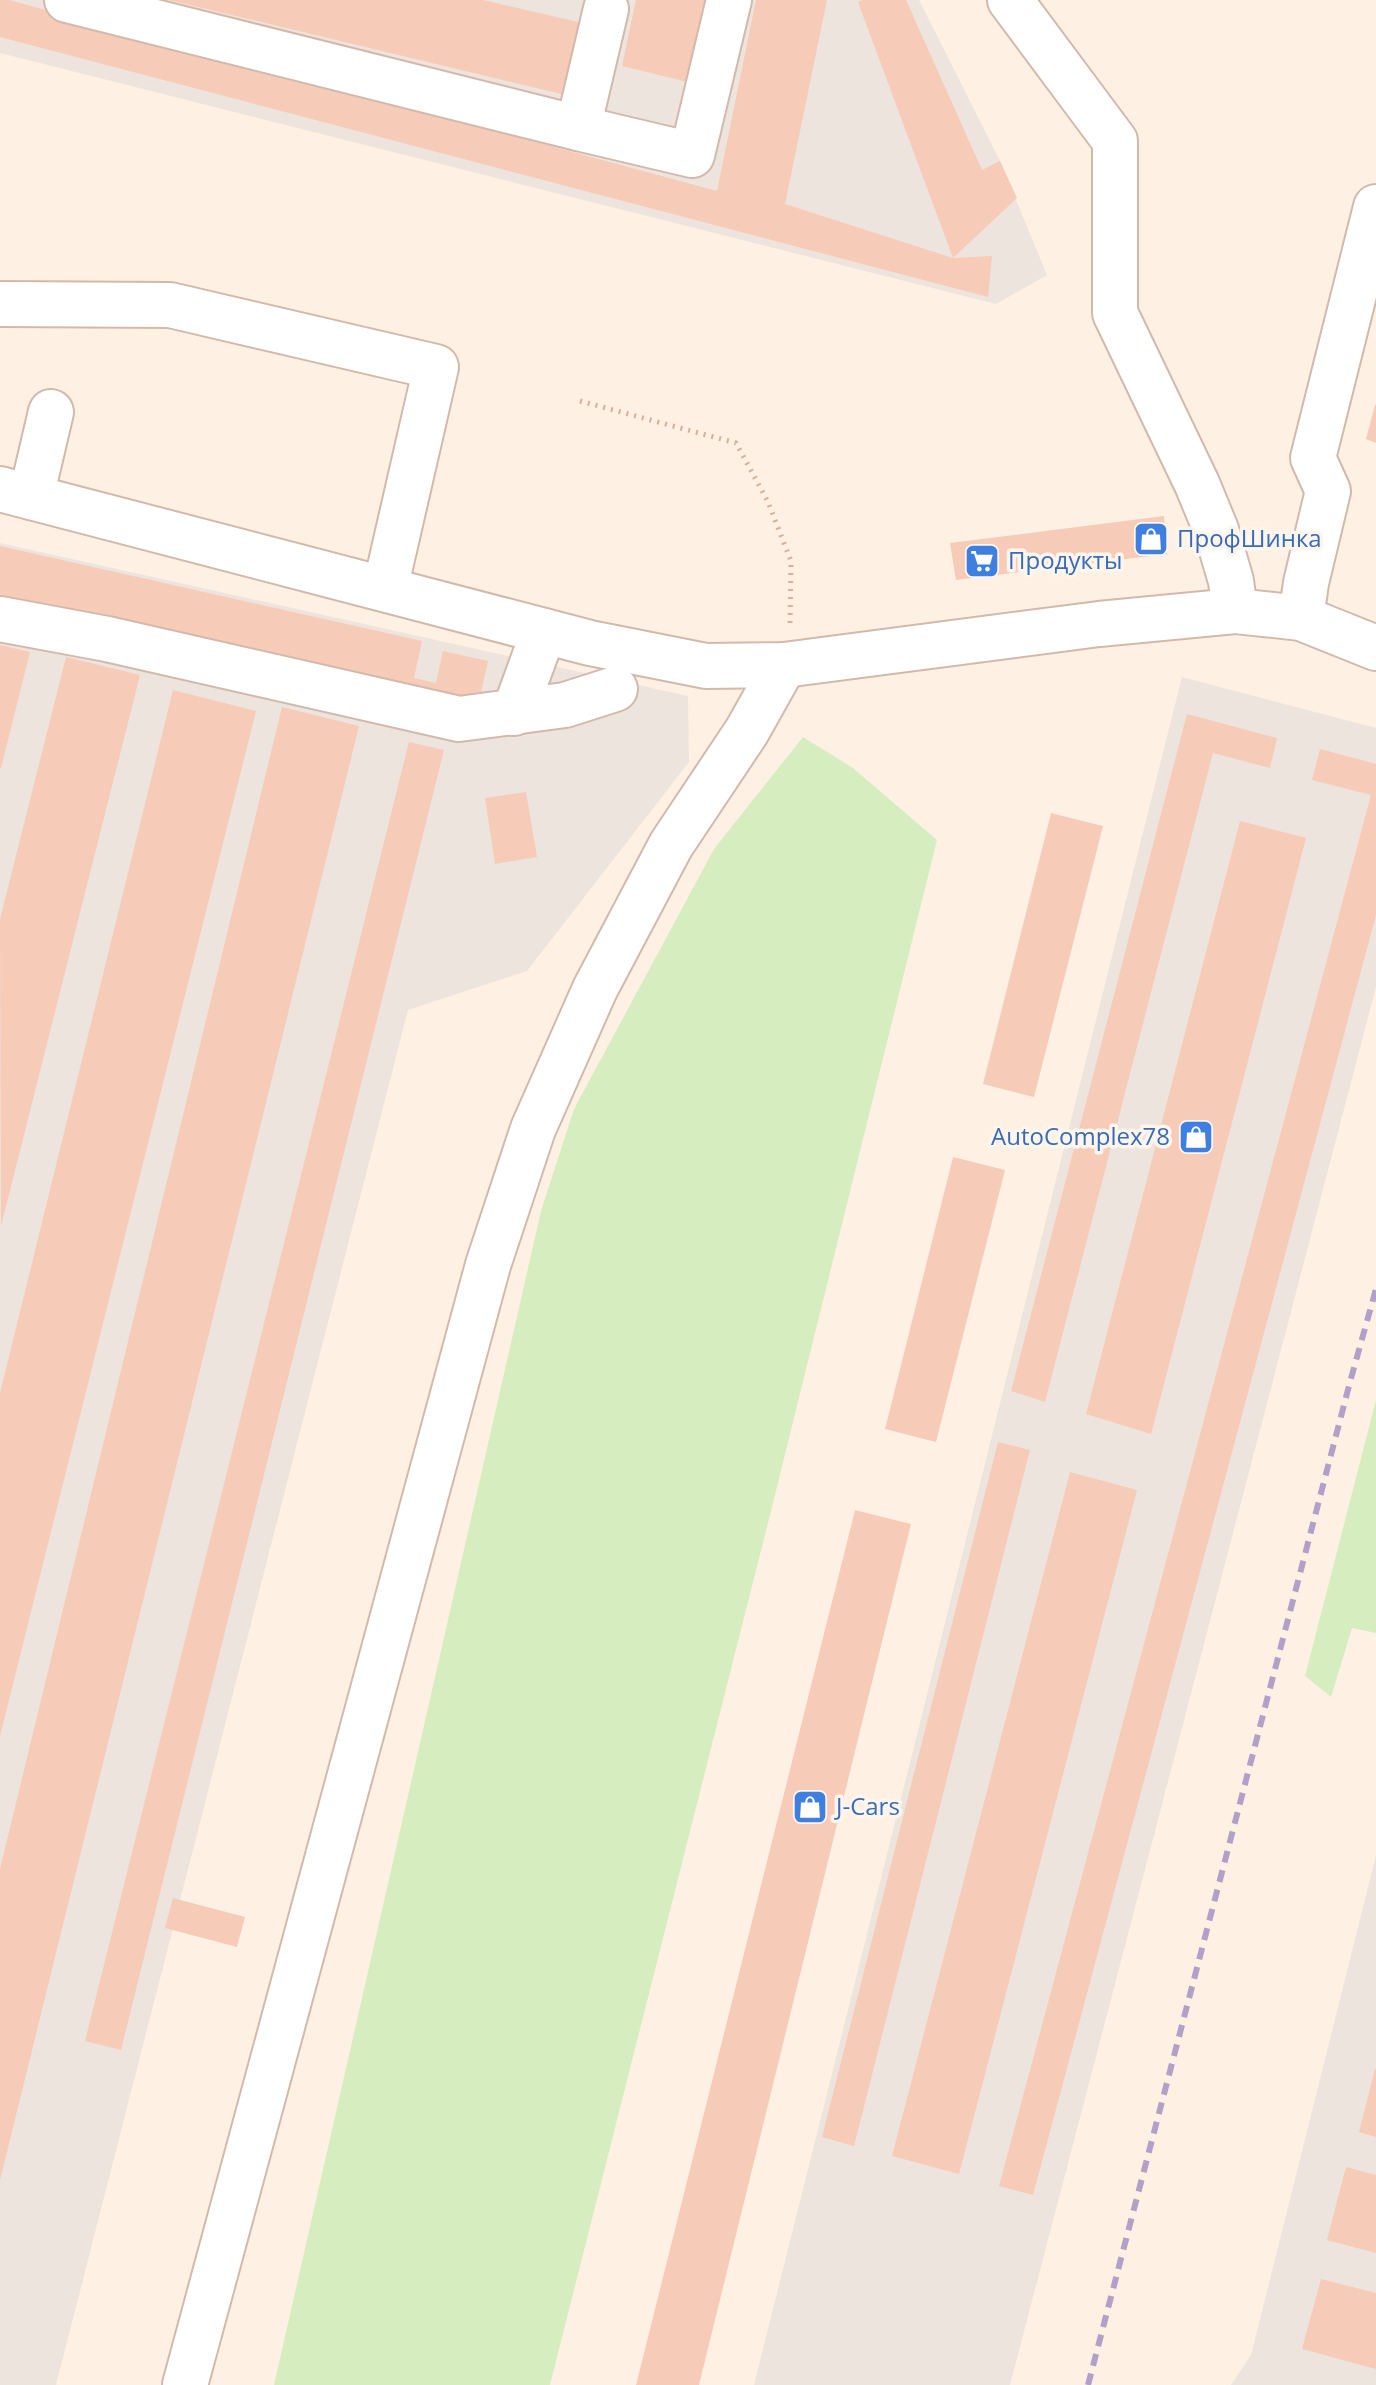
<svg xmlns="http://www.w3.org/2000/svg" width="1376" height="2385" font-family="'Open Sans',sans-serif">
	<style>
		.industrial { fill: #ede4de }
		.green { fill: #d6edc0 }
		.building { fill: #f6cbb8 }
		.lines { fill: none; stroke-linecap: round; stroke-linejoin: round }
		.minor-casing { stroke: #d3b9ab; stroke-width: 48 }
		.path { stroke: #dbae9b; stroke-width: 5; stroke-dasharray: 2 6; stroke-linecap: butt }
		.minor { stroke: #fff; stroke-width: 44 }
		.rail { stroke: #b3a0c9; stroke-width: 6; stroke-dasharray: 12 8; stroke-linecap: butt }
		.labels { text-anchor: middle; stroke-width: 7; stroke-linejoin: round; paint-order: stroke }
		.shop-label { font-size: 24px; fill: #366cbe; stroke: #fff5eb; text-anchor: start }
	</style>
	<rect width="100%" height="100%" fill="#fef1e3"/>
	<g class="industrial">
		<polygon points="0,0 919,0 1000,161 1047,275 996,304 0,53"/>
		<polygon points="0,543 688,696 689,762 527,971 408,1010 56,2385 0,2385"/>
		<polygon points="1182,677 1376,728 1376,987 1010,2385 754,2385"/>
		<polygon points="1376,1855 1376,2385 1231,2385 1251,2355"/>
	</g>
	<g class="green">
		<polygon points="803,737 853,768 937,840 770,1515 550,2385 274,2385 541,1211 574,1109 714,849"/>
		<polygon points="1376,1400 1376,1633 1352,1628 1331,1697 1305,1676"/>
	</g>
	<g class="building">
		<polygon points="0,0 9,0 717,191 756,0 827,0 785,204 953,258 992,256 988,297 0,37"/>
		<polygon points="169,0 483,0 587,24 570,96"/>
		<polygon points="636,0 711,0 692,83 622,66"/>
		<polygon points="862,0 906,0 982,170 1000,161 1017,198 953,258 858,2"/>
		<polygon points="1375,405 1376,405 1376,443 1366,439"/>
		<polygon points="1164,516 1167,554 956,580 950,543"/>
		<polygon points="0,546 422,641 414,678 436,683 443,651 488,661 478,706 0,598"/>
		<polygon points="0,645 30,652 1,768 0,768"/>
		<polygon points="66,657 140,675 1,1226 0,919"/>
		<polygon points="173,690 256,711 0,1736 0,1393"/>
		<polygon points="282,707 359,726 0,2180 0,1869"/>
		<polygon points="1187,714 1277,738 1270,768 1213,753 1045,1402 1011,1391"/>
		<polygon points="409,742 444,750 121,2050 85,2041"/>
		<polygon points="1320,749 1376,764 1376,915 1033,2195 999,2186 1371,795 1312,780"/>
		<polygon points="526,792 537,857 495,864 485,798"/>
		<polygon points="1051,813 1103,826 1034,1097 983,1084"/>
		<polygon points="1240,821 1306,838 1151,1434 1086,1414"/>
		<polygon points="953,1157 1005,1170 936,1442 885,1429"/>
		<polygon points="998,1442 1030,1450 854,2146 822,2137"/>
		<polygon points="1070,1472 1137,1490 959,2174 892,2156"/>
		<polygon points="855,1510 911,1524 699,2385 636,2385"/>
		<polygon points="173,1898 245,1917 237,1947 165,1928"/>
		<polygon points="1375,2069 1376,2069 1376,2137 1359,2132"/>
		<polygon points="1346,2167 1376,2175 1376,2253 1327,2240"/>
		<polygon points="1321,2279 1376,2293 1376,2369 1302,2349"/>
	</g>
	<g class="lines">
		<g class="minor-casing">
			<g id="minor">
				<polyline points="67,0 578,128 606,9"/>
				<polyline points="1010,0 1115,141 1115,313 1197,484 1216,530 1231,581 1235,611"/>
				<polyline points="578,128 692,155 729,0"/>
				<polyline points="0,304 170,305 436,367 385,589"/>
				<polyline points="0,489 590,643 706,666 784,665 1099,624 1235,611 1301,618 1376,648"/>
				<polyline points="31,497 51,412"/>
				<polyline points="1301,618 1306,583 1328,491 1313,458 1376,207"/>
				<polyline points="0,619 107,639 459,719 565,705 615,689"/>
				<polyline points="514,713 544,631"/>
				<polyline points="185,2385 488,1265 533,1129 595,989 671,845 747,731 784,665"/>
			</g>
		</g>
		<polyline class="path" points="580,401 736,443 768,502 791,561 790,624"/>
		<use href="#minor" class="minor"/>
		<polyline class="rail" points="1088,2385 1350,1382 1376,1289"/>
	</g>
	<defs>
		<g id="shop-square" transform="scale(1.8)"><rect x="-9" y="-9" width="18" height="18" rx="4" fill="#3f7fe0" stroke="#fff5eb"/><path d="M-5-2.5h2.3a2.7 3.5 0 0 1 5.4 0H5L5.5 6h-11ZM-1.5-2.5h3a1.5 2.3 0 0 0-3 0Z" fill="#fff"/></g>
		<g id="supermarket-square" transform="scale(1.8)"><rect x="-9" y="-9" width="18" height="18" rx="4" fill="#3f7fe0" stroke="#fff5eb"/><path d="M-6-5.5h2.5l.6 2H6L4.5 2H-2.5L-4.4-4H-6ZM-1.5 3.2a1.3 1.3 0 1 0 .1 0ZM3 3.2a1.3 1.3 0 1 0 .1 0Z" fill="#fff"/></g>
	</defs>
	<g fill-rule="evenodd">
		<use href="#shop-square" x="1151" y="539"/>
		<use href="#supermarket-square" x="982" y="561"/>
		<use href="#shop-square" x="1196" y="1137"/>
		<use href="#shop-square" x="810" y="1807"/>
	</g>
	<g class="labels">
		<g class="shop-label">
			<text x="1177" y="547">ПрофШинка</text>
			<text x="1008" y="569">Продукты</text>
			<text x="1170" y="1145" text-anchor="end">AutoComplex78</text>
			<text x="836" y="1815">J-Cars</text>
		</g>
	</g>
</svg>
